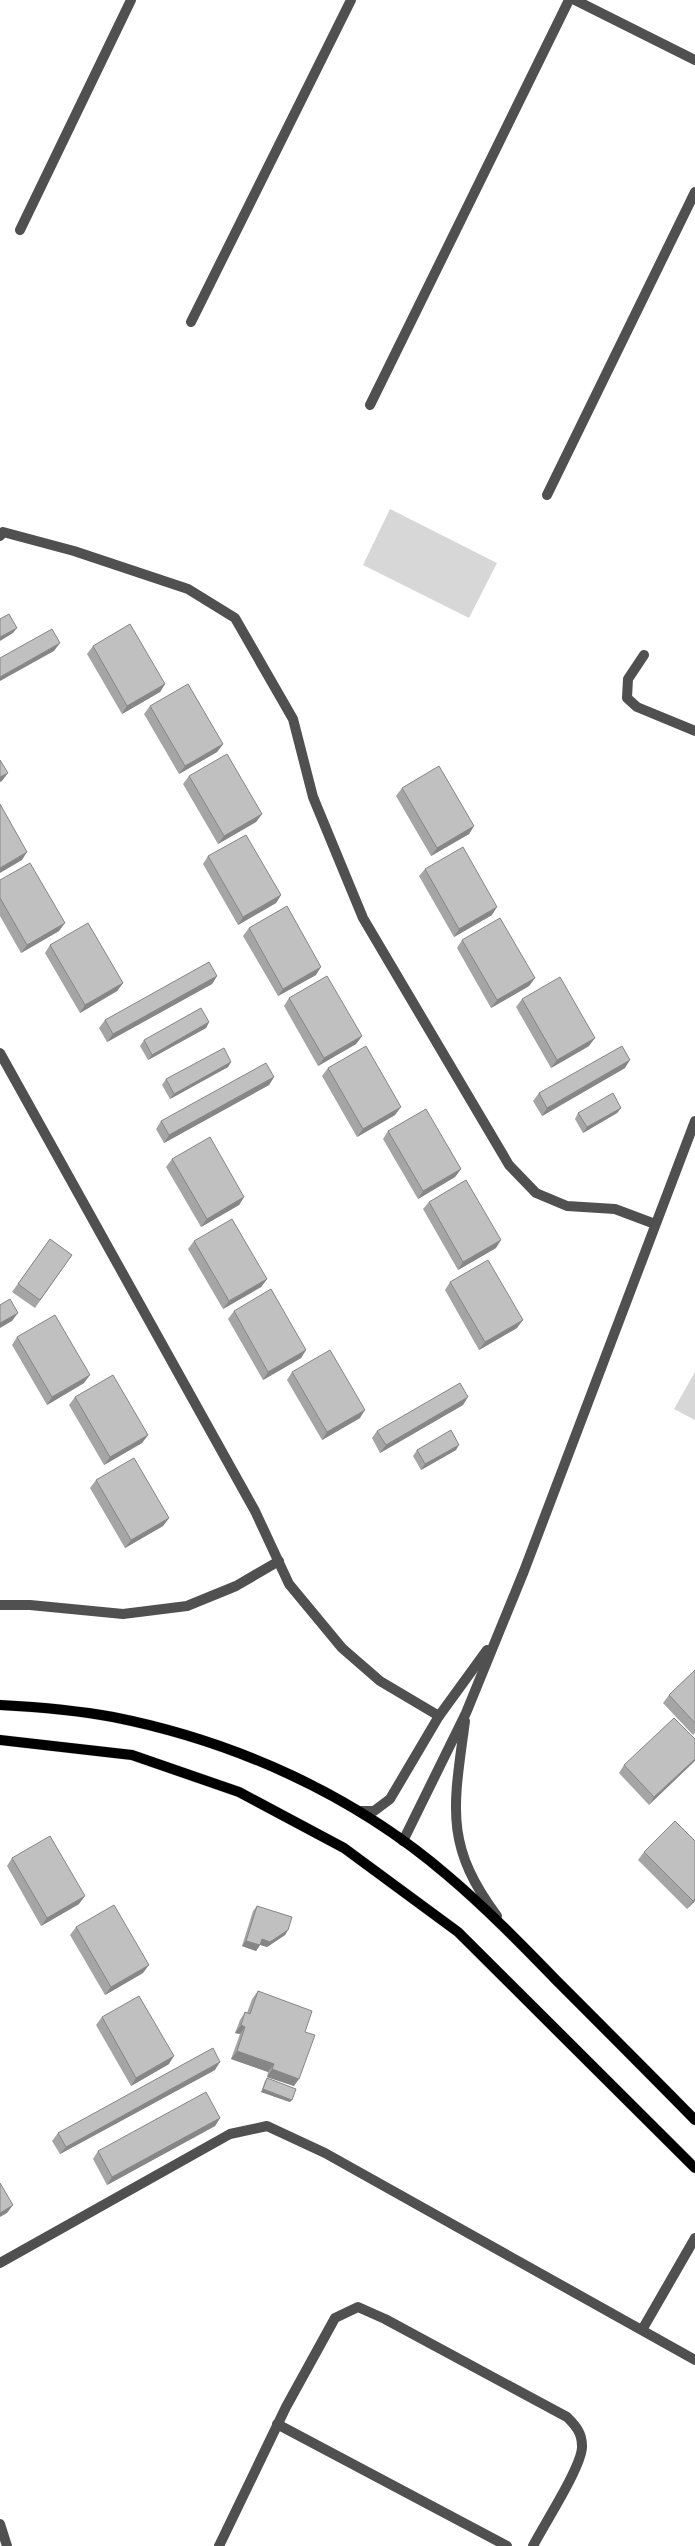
<svg xmlns="http://www.w3.org/2000/svg" width="695" height="2546" font-family="Helvetica,sans-serif">
	<style>
		.green { fill: #d7d7d7 }
		.lines { fill: none; stroke-linecap: round; stroke-linejoin: round }
		.major-casing { stroke: #dbdbdb; stroke-width: 11 }
		.minor { stroke: #505050; stroke-width: 10 }
		.major { stroke: #000; stroke-width: 10 }
		.wall { fill: #a5a5a5 }
		.shaded-wall { fill: #868686 }
		.building { fill: #c0c0c0; stroke: #868686 }
	</style>
	<rect width="100%" height="100%" fill="#fff"/>
	<g class="green">
		<polygon points="390,509 497,563 469,618 363,565"/>
		<polygon points="695,1372 695,1420 674,1409"/>
	</g>
	<g class="lines">
		<g class="major-casing">
			<g id="major">
				<path d="M 0,1705 C 38,1707 75,1710 113,1717 C 234,1741 353,1794 447,1875 C 485,1907 521,1944 556,1980 C 602,2026 649,2073 695,2120"/>
				<polyline points="0,1740 132,1755 239,1792 344,1848 458,1932 695,2168"/>
			</g>
		</g>
		<g class="minor">
			<polyline points="575,0 695,60"/>
			<polyline points="20,230 131,0"/>
			<polyline points="191,322 351,0"/>
			<polyline points="370,405 569,0"/>
			<polyline points="547,495 695,192"/>
			<polyline points="0,536 3,532 74,551 188,589 235,618 293,719 313,797 363,918 509,1165 536,1193 567,1206 615,1209 655,1224"/>
			<polyline points="644,655 628,679 627,698 637,707 695,731"/>
			<polyline points="0,1053 255,1511 289,1584 342,1648 380,1681 439,1716"/>
			<polyline points="0,1605 30,1605 123,1614 187,1606 236,1586 279,1561"/>
			<path d="M 465,1721 C 454,1805 443,1844 497,1916"/>
			<polyline points="359,1811 374,1811 390,1799 439,1716 487,1650"/>
			<polyline points="403,1841 466,1713 524,1571 695,1121"/>
			<polyline points="0,2263 230,2134 267,2126 325,2153 695,2360"/>
			<polyline points="642,2330 695,2238"/>
			<polyline points="277,2424 507,2546"/>
			<polyline points="0,2524 7,2546"/>
			<path d="M 219,2546 L 286,2407 L 335,2318 L 358,2307 L 385,2319 L 567,2417 C 576,2426 582,2433 582,2446 C 583,2465 543,2526 533,2546"/>
		</g>
		<use href="#major" class="major"/>
	</g>
	<g class="wall">
		<polygon points="93,646 165,684 160,692 122,714 87,654"/>
		<polygon points="150,706 223,744 217,752 179,774 144,714"/>
		<polygon points="189,776 262,814 256,822 218,844 183,784"/>
		<polygon points="402,788 474,826 469,834 431,856 396,796"/>
		<polygon points="208,856 281,895 276,903 238,925 203,864"/>
		<polygon points="425,869 492,915 454,937 419,876"/>
		<polygon points="0,880 59,931 21,953 0,916"/>
		<polygon points="249,928 316,975 278,996 243,936"/>
		<polygon points="462,940 535,978 529,986 491,1008 457,948"/>
		<polygon points="50,945 123,983 117,991 80,1013 45,953"/>
		<polygon points="217,976 212,984 107,1042 99,1028 105,1020"/>
		<polygon points="289,998 362,1036 356,1044 318,1066 284,1006"/>
		<polygon points="522,999 589,1046 551,1068 516,1007"/>
		<polygon points="209,1022 206,1028 148,1060 140,1046 144,1040"/>
		<polygon points="231,1062 228,1067 170,1099 162,1085 166,1079"/>
		<polygon points="328,1068 395,1115 357,1137 322,1076"/>
		<polygon points="625,1068 542,1116 533,1101 539,1093"/>
		<polygon points="274,1077 269,1085 164,1143 156,1129 161,1121"/>
		<polygon points="621,1108 617,1113 583,1133 575,1119 578,1113"/>
		<polygon points="388,1131 461,1169 455,1177 418,1199 383,1139"/>
		<polygon points="172,1159 244,1197 239,1205 201,1227 166,1167"/>
		<polygon points="429,1202 496,1248 458,1270 423,1209"/>
		<polygon points="50,1239 72,1255 35,1308 12,1292"/>
		<polygon points="194,1241 267,1279 261,1287 223,1309 188,1249"/>
		<polygon points="450,1282 517,1328 479,1350 445,1290"/>
		<polygon points="234,1311 306,1350 301,1358 263,1380 228,1319"/>
		<polygon points="17,1337 84,1383 47,1405 12,1345"/>
		<polygon points="292,1372 360,1418 322,1440 287,1380"/>
		<polygon points="75,1397 148,1435 142,1443 104,1465 69,1405"/>
		<polygon points="463,1405 380,1453 372,1438 377,1431"/>
		<polygon points="417,1450 456,1450 421,1470 413,1456"/>
		<polygon points="96,1480 169,1518 163,1526 125,1548 90,1488"/>
		<polygon points="695,1670 695,1733 693,1735 663,1703 669,1695"/>
		<polygon points="695,1739 649,1805 619,1773 624,1765"/>
		<polygon points="644,1852 695,1901 687,1909 638,1860"/>
		<polygon points="12,1858 79,1904 41,1926 7,1866"/>
		<polygon points="257,1906 288,1930 285,1935 267,1947 260,1945 256,1951 242,1946 253,1911"/>
		<polygon points="76,1927 143,1973 105,1995 70,1935"/>
		<polygon points="258,1991 305,2032 294,2086 267,2077 268,2072 231,2059 240,2034 235,2033 240,2020 245,2012 247,2013 252,1999"/>
		<polygon points="102,2017 169,2064 131,2086 96,2025"/>
		<polygon points="215,2070 60,2154 52,2141 58,2133"/>
		<polygon points="267,2078 290,2102 261,2092 265,2081"/>
		<polygon points="220,2118 215,2126 107,2185 93,2159 98,2151"/>
	</g>
	<g class="shaded-wall">
		<polygon points="17,628 13,633 0,641 0,637"/>
		<polygon points="60,643 54,651 0,681 0,677"/>
		<polygon points="165,684 160,692 122,714 127,706"/>
		<polygon points="223,744 217,752 179,774 185,766"/>
		<polygon points="8,773 2,781 0,782 0,777"/>
		<polygon points="262,814 256,822 218,844 224,836"/>
		<polygon points="474,826 469,834 431,856 437,848"/>
		<polygon points="27,852 22,860 0,873 0,868"/>
		<polygon points="281,895 276,903 238,925 243,917"/>
		<polygon points="497,907 492,915 454,937 459,929"/>
		<polygon points="65,923 59,931 21,953 27,945"/>
		<polygon points="321,967 316,975 278,996 283,989"/>
		<polygon points="217,976 212,984 107,1042 113,1034"/>
		<polygon points="535,978 529,986 491,1008 497,1000"/>
		<polygon points="123,983 117,991 80,1013 85,1005"/>
		<polygon points="209,1022 206,1028 148,1060 152,1055"/>
		<polygon points="362,1036 356,1044 318,1066 324,1058"/>
		<polygon points="595,1038 589,1046 551,1068 557,1060"/>
		<polygon points="630,1060 625,1068 542,1116 547,1108"/>
		<polygon points="231,1062 228,1067 170,1099 174,1094"/>
		<polygon points="274,1077 269,1085 164,1143 169,1135"/>
		<polygon points="401,1107 395,1115 357,1137 363,1129"/>
		<polygon points="621,1108 617,1113 583,1133 587,1127"/>
		<polygon points="461,1169 455,1177 418,1199 423,1191"/>
		<polygon points="244,1197 239,1205 201,1227 207,1219"/>
		<polygon points="501,1240 496,1248 458,1270 463,1262"/>
		<polygon points="267,1279 261,1287 223,1309 229,1301"/>
		<polygon points="18,1313 12,1321 0,1328 0,1323"/>
		<polygon points="523,1320 517,1328 479,1350 485,1342"/>
		<polygon points="306,1350 301,1358 263,1380 268,1372"/>
		<polygon points="90,1375 84,1383 47,1405 52,1397"/>
		<polygon points="468,1397 463,1405 380,1453 386,1445"/>
		<polygon points="365,1410 360,1418 322,1440 327,1432"/>
		<polygon points="148,1435 142,1443 104,1465 110,1457"/>
		<polygon points="459,1445 456,1450 421,1470 425,1464"/>
		<polygon points="169,1518 163,1526 125,1548 131,1540"/>
		<polygon points="695,1759 695,1761 649,1805 654,1797"/>
		<polygon points="85,1896 79,1904 41,1926 47,1918"/>
		<polygon points="695,1899 695,1901 687,1909 693,1901"/>
		<polygon points="288,1930 285,1935 267,1947 258,1944 262,1939"/>
		<polygon points="246,1941 260,1945 256,1951 242,1946"/>
		<polygon points="149,1965 143,1973 105,1995 111,1987"/>
		<polygon points="241,2025 245,2027 240,2034 235,2033"/>
		<polygon points="237,2051 274,2064 268,2072 231,2059"/>
		<polygon points="174,2056 169,2064 131,2086 136,2078"/>
		<polygon points="220,2062 215,2070 60,2154 66,2147"/>
		<polygon points="272,2069 299,2079 294,2086 267,2077"/>
		<polygon points="263,2089 292,2100 290,2102 261,2092"/>
		<polygon points="220,2118 215,2126 107,2185 112,2177"/>
		<polygon points="13,2205 7,2213 0,2217 0,2213"/>
	</g>
	<g class="building">
		<polygon points="9,614 17,628 0,637 0,619"/>
		<polygon points="130,624 165,684 127,706 93,646"/>
		<polygon points="52,629 60,643 0,677 0,658"/>
		<polygon points="188,684 223,744 185,766 150,706"/>
		<polygon points="227,754 262,814 224,836 189,776"/>
		<polygon points="0,760 8,773 0,777"/>
		<polygon points="439,766 474,826 437,848 402,788"/>
		<polygon points="0,804 27,852 0,868"/>
		<polygon points="246,835 281,895 243,917 208,856"/>
		<polygon points="463,847 497,907 459,929 425,869"/>
		<polygon points="30,863 65,923 27,945 0,898 0,880"/>
		<polygon points="287,906 321,967 283,989 249,928"/>
		<polygon points="500,918 535,978 497,1000 462,940"/>
		<polygon points="88,923 123,983 85,1005 50,945"/>
		<polygon points="209,962 217,976 113,1034 105,1020"/>
		<polygon points="327,976 362,1036 324,1058 289,998"/>
		<polygon points="560,977 595,1038 557,1060 522,999"/>
		<polygon points="201,1008 209,1022 152,1055 144,1040"/>
		<polygon points="366,1046 401,1107 363,1129 328,1068"/>
		<polygon points="622,1046 630,1060 547,1108 539,1093"/>
		<polygon points="224,1048 231,1062 174,1094 166,1079"/>
		<polygon points="266,1063 274,1077 169,1135 161,1121"/>
		<polygon points="613,1093 621,1108 587,1127 578,1113"/>
		<polygon points="426,1109 461,1169 423,1191 388,1131"/>
		<polygon points="210,1137 244,1197 207,1219 172,1159"/>
		<polygon points="466,1180 501,1240 463,1262 429,1202"/>
		<polygon points="232,1219 267,1279 229,1301 194,1241"/>
		<polygon points="50,1239 72,1255 40,1300 18,1284"/>
		<polygon points="488,1260 523,1320 485,1342 450,1282"/>
		<polygon points="271,1289 306,1350 268,1372 234,1311"/>
		<polygon points="10,1299 18,1313 0,1323 0,1305"/>
		<polygon points="55,1315 90,1375 52,1397 17,1337"/>
		<polygon points="330,1350 365,1410 327,1432 292,1372"/>
		<polygon points="113,1375 148,1435 110,1457 75,1397"/>
		<polygon points="460,1383 468,1397 386,1445 377,1431"/>
		<polygon points="451,1430 459,1445 425,1464 417,1450"/>
		<polygon points="134,1458 169,1518 131,1540 96,1480"/>
		<polygon points="695,1670 695,1723 669,1695"/>
		<polygon points="674,1718 695,1739 695,1759 654,1797 624,1765"/>
		<polygon points="675,1821 695,1841 695,1899 693,1901 644,1852"/>
		<polygon points="50,1836 85,1896 47,1918 12,1858"/>
		<polygon points="114,1905 149,1965 111,1987 76,1927"/>
		<polygon points="257,1906 292,1917 288,1930 270,1942 262,1939 260,1945 246,1941"/>
		<polygon points="258,1991 312,2011 305,2032 315,2035 299,2079 272,2069 274,2064 237,2051 245,2027 241,2025 245,2012 250,2014"/>
		<polygon points="139,1996 174,2056 136,2078 102,2017"/>
		<polygon points="213,2048 220,2062 66,2147 58,2133"/>
		<polygon points="267,2078 296,2089 292,2100 263,2089"/>
		<polygon points="206,2092 220,2118 112,2177 98,2151"/>
		<polygon points="0,2183 13,2205 0,2213"/>
	</g>
</svg>
